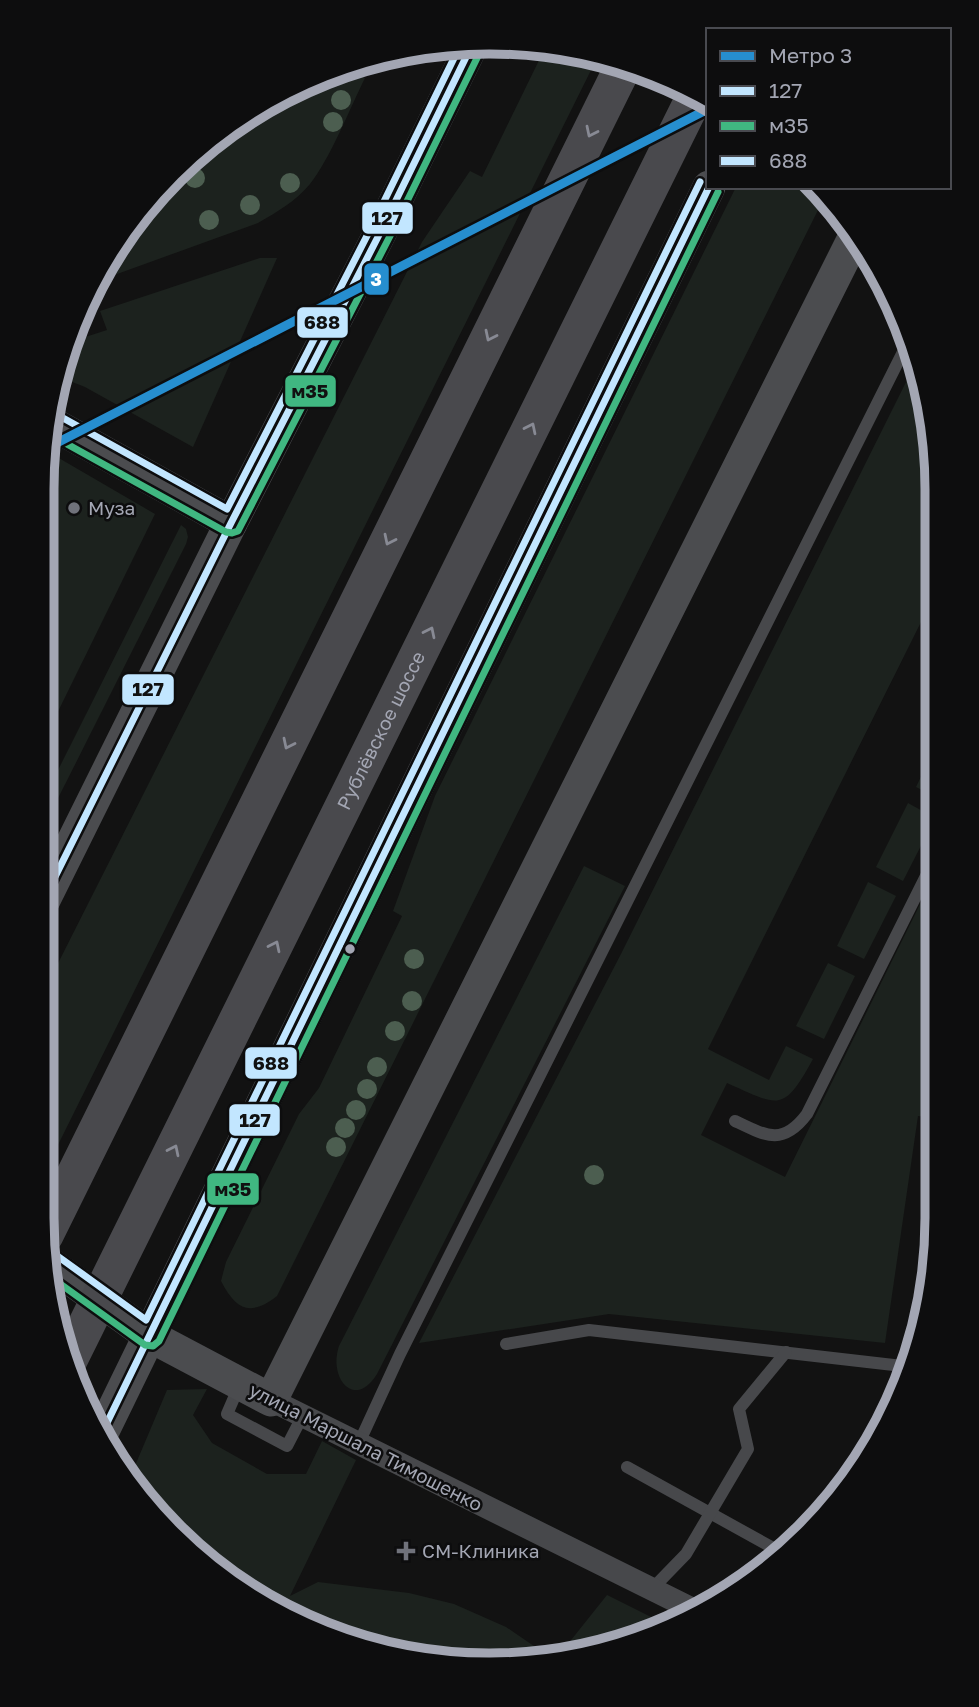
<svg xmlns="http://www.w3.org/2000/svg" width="979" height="1707" font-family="'Golos Text',sans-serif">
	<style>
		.green { fill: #1c221e }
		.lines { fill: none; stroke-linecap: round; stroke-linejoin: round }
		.lane { stroke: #47484b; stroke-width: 12 }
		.street { stroke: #47484b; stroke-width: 23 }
		.secondary { stroke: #4b4c4f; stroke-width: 33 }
		.primary { stroke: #49494d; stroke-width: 37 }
		.primary-bridge { stroke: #49494d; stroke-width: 37 }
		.bus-1-casing { stroke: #0d0d0e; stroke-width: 12 }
		.bus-2-casing { stroke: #0d0d0e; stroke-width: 12 }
		.bus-3-casing { stroke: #0d0d0e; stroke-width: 12 }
		.bus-1 { stroke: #c2e6ff; stroke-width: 7 }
		.bus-2 { stroke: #40b781; stroke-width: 7 }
		.bus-3 { stroke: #c2e6ff; stroke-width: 7 }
		.metro-1-casing { stroke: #0d0d0e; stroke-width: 14 }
		.metro-1 { stroke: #268ecf; stroke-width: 9 }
		.tree { fill: #4c5e50 }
		.oneway { stroke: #888a94 }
		.poi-dot { fill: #70727b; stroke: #0d0d0e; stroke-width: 2.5 }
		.bus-dot { fill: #a3a6b3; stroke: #0d0d0e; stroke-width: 2.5 }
		.labels { text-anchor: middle; stroke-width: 5; stroke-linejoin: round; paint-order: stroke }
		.poi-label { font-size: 19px; fill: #a3a6b3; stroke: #0d0d0e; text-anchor: start }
		.street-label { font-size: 19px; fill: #a3a6b3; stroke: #0d0d0e }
		.rim { fill: none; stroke: #a3a6b3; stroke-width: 9 }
		.line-badge { stroke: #0d0d0e; stroke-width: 2.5 }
		.badge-label { font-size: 19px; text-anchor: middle; font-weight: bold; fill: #fff }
		.pale-badge-label { font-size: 19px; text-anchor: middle; font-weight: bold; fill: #111 }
	</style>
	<rect width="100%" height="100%" fill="#121212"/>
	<g class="green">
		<polygon points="546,46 595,62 53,1155 42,1149 42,995 422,242 470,171 482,177"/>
		<path d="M 348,70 L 365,78 C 350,108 330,159 310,184 C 296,201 277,212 258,223 L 95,282 L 102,265 L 217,134 Z"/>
		<path d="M 736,187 L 818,187 L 825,196 L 277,1296 C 250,1317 236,1310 221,1281 L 226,1262 L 299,1114 L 319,1088 L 402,916 L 393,911 L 435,796 Z"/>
		<polygon points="260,258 277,258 193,447 85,387 57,376 70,342 107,330 100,311"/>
		<path d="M 917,360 L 933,431 L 934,596 L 708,1049 L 769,1080 L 786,1046 L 813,1059 C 783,1114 779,1106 727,1083 L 701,1135 L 785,1177 L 935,874 L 936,1118 L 918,1116 L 885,1343 L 609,1314 L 419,1343 L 622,952 Z"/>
		<polygon points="45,450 155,514 43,742 43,461"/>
		<polygon points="181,525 186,529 188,537 186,544 42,830 43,800"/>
		<polygon points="934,750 934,796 916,787"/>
		<polygon points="908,803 935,818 903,881 876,867"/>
		<path d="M 584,866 L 625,886 L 377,1374 C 355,1410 328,1379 339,1346 Z"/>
		<polygon points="868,882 896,896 864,959 837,946"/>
		<polygon points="828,963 855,976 824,1039 796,1026"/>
		<polygon points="207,1389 193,1415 212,1443 267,1474 306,1474 322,1441 356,1460 290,1596 318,1582 409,1593 454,1604 506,1627 550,1657 518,1664 373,1650 241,1589 134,1490 129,1480 167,1390"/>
		<polygon points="607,1595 669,1626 660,1631 560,1654"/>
	</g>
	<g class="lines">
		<g class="lane">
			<path d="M 735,1121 C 766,1136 783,1146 807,1114 L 935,858"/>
			<polyline points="506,1344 589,1330 911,1367"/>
			<polyline points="240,1384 227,1414 287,1446 303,1415"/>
			<polyline points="359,1443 400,1354 910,338"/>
			<polyline points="627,1467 784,1554"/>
			<polyline points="652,1589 686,1554 748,1449 739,1409 786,1352"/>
		</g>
		<polyline class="street" points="271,1400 694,1610"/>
		<g class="secondary">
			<polyline points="49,422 231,523"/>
			<polyline points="42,904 231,523 381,231 469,51"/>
			<polyline points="50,1264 150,1336 271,1400 856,234"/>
			<polyline points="103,1431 709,187"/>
		</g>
		<polyline class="primary" points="45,1235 621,71"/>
		<path class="primary-bridge" id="s1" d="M 67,1364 L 695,96"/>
		<g class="bus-1-casing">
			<g id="bus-1">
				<polyline points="42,903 231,523 381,231 469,51"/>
				<polyline points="103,1431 709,187"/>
			</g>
		</g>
		<g class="bus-2-casing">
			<g id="bus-2">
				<polyline points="47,433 226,532 232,533 238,531 390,236 478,56"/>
				<polyline points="52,1278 145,1345 153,1346 159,1341 718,192"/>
			</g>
		</g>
		<g class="bus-3-casing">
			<g id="bus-3">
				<polyline points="54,413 227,509 372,226 457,52"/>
				<polyline points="56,1255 146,1320 700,182"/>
			</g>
		</g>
		<use href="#bus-1" class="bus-1"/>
		<use href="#bus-2" class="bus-2"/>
		<use href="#bus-3" class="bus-3"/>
		<g class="metro-1-casing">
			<polyline id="metro-1" points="45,449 708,109"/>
		</g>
		<use href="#metro-1" class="metro-1"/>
	</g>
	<g class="tree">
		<circle cx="341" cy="100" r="10"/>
		<circle cx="333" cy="122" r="10"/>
		<circle cx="195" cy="178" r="10"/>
		<circle cx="290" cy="183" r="10"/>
		<circle cx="250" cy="205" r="10"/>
		<circle cx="209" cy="220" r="10"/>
		<circle cx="414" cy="959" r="10"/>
		<circle cx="412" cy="1001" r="10"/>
		<circle cx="395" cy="1031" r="10"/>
		<circle cx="377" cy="1067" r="10"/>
		<circle cx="367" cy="1089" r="10"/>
		<circle cx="356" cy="1110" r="10"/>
		<circle cx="345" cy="1128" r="10"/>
		<circle cx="336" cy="1147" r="10"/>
		<circle cx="594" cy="1175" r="10"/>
	</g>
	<defs><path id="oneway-chevron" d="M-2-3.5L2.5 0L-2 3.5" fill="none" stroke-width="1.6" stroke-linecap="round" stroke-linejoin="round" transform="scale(1.75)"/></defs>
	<g class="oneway">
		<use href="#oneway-chevron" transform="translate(591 132) rotate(116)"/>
		<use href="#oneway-chevron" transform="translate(490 336) rotate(116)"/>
		<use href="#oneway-chevron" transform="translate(531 428) rotate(-64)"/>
		<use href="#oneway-chevron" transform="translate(389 540) rotate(116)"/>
		<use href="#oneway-chevron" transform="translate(430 632) rotate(-64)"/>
		<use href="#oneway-chevron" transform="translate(288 744) rotate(116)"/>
		<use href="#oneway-chevron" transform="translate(275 946) rotate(-64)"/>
		<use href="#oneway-chevron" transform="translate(174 1150) rotate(-64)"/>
	</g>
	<g class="poi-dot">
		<circle cx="74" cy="508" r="7"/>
		<path d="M402.5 1540.5h7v7h7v7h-7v7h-7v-7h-7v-7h7z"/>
	</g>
	<circle class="bus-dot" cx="350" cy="949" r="6"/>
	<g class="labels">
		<g class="poi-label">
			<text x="88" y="515">Муза</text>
			<text x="422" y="1558">СМ-Клиника</text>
		</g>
		<g class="street-label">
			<text dy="7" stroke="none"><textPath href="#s1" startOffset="707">Рублёвское шоссе</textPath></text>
			<text transform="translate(366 1447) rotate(27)" y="7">улица Маршала Тимошенко</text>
		</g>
	</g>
	<path d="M0 0H979V1707H0ZM489 54H490A435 435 0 0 1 925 489V1218A435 435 0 0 1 490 1653H489A435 435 0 0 1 54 1218V489A435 435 0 0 1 489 54Z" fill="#0d0d0e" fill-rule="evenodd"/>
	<path class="rim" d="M489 54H490A435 435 0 0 1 925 489V1218A435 435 0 0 1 490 1653H489A435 435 0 0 1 54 1218V489A435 435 0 0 1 489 54Z"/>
	<g class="line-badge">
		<rect x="361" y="201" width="53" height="34" rx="7" fill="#c2e6ff"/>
		<rect x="363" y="262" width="27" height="34" rx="7" fill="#268ecf"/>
		<rect x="296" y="306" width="53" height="33" rx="7" fill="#c2e6ff"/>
		<rect x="284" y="374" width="53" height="34" rx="7" fill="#40b781"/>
		<rect x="121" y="673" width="54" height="33" rx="7" fill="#c2e6ff"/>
		<rect x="244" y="1046" width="54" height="34" rx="7" fill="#c2e6ff"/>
		<rect x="228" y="1103" width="53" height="34" rx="7" fill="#c2e6ff"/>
		<rect x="206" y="1172" width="54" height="34" rx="7" fill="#40b781"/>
	</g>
	<g class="badge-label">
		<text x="376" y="286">3</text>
	</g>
	<g class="pale-badge-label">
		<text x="387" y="225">127</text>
		<text x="322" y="329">688</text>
		<text x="310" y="398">м35</text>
		<text x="148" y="696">127</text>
		<text x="271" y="1070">688</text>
		<text x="255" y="1127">127</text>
		<text x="233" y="1196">м35</text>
	</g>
	<rect x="706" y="28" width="245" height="161" fill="#0d0d0e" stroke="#494a50" stroke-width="2"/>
	<rect x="720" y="51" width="35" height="10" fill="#268ecf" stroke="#494a50" stroke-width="2"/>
	<text x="769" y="63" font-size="21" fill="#a3a6b3">Метро 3</text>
	<rect x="720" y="86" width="35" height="10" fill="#c2e6ff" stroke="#494a50" stroke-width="2"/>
	<text x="769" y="98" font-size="21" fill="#a3a6b3">127</text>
	<rect x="720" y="121" width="35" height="10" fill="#40b781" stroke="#494a50" stroke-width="2"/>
	<text x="769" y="133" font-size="21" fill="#a3a6b3">м35</text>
	<rect x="720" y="156" width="35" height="10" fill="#c2e6ff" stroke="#494a50" stroke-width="2"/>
	<text x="769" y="168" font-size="21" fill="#a3a6b3">688</text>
</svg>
